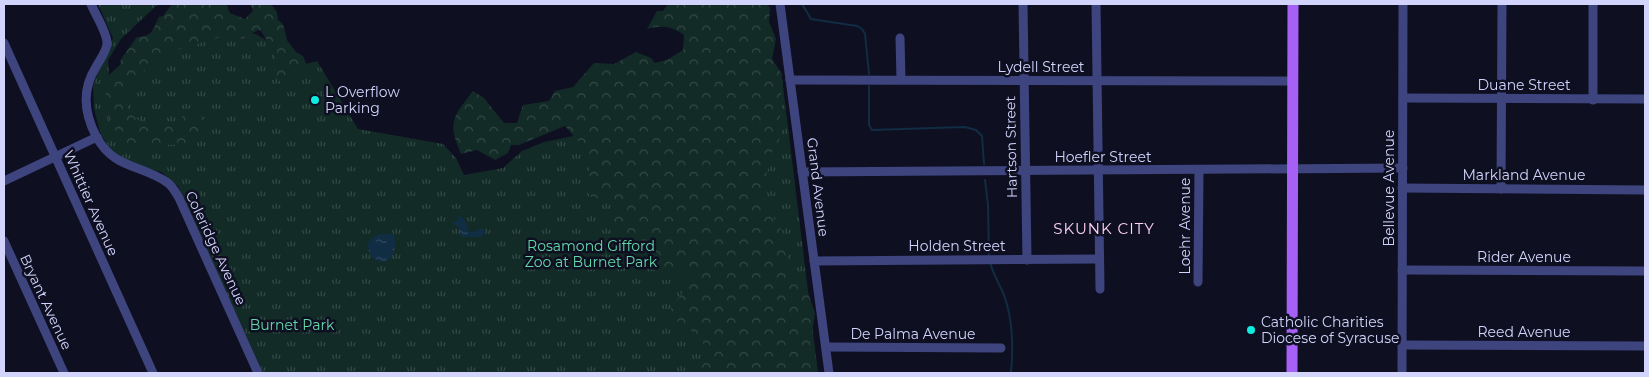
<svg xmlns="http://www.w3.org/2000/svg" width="1649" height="377" font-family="Montserrat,sans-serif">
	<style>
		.grass { fill: url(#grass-tufts) }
		.forest { fill: url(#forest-crowns) }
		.water { fill: url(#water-ripples) }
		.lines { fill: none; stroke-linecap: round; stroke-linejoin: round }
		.stream { stroke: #102d44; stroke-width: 2 }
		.minor { stroke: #3d447e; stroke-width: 9 }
		.major { stroke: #a660f6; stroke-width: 11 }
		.poi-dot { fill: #0eede0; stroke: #0f0f22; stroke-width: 2 }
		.labels { text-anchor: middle; stroke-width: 5; stroke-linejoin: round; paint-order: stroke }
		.street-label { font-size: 14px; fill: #d2d4fc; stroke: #0f0f22 }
		.poi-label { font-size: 14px; fill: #d2d4fc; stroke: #0f0f22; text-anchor: start }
		.park-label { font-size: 14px; fill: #63d8a8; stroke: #0f0f22 }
		.neighbourhood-label { font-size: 15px; letter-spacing: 1px; fill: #fcd4f4; stroke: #0f0f22 }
	</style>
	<defs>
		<pattern id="grass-tufts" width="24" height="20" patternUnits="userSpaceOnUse" patternTransform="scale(1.25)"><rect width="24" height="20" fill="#122b26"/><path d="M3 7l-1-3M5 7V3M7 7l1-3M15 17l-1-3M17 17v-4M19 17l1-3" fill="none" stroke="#344946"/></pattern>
		<pattern id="forest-crowns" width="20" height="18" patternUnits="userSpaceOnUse" patternTransform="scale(1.25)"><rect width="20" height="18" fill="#122b26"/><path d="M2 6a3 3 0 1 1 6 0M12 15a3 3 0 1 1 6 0" fill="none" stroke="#344946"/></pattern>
		<pattern id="water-ripples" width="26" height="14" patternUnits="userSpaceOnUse" patternTransform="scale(1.25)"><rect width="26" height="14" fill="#102d44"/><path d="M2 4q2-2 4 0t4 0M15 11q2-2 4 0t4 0" fill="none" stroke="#324b60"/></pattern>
	</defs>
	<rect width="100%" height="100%" fill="#0f0f22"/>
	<polygon class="grass" points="98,4 158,4 121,39 108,60 110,90 177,40 233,33 256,34 306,64 317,61 358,129 443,144 456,158 464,175 503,168 522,151 544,142 578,135 697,146 782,78 818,373 263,373 178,186 161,172 142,167 115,155 101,135 94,109 93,85 113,38"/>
	<g class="forest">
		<path d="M 172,4 L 226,4 L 230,13 L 245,19 L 253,11 L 250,4 L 271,4 L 277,12 L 278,20 L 283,24 L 287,40 L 296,52 L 303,56 L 308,68 L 296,68 L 289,80 L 277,81 L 275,54 L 261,31 L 258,30 L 242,39 L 233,37 L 219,37 L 213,40 L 207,40 L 188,48 L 182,48 L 153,62 L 126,87 L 124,95 L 129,113 L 151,129 L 159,124 L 173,123 L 186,114 L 205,117 L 208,132 C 199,144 177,145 162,145 L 158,148 L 152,145 C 148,146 144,148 140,148 C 125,147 114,129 107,117 L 108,114 L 105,102 L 107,80 L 111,73 L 120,65 L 121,59 L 137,37 C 154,36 152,30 159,17 L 163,16 Z"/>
		<path d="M 668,4 L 767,4 L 770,8 L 769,22 L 776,39 L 772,59 L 782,74 L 779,146 L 772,152 L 762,192 L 771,214 L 786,237 L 789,266 L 808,293 L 815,313 L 810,347 L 817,363 L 814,373 L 689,373 L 704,364 L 703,342 L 700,342 L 688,327 L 672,318 L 669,311 L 688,285 L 688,271 L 676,272 L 667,280 L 663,279 L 662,275 L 646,265 L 642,258 L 624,258 L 619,252 L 620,244 L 611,239 C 608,224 617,219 618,205 L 602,199 L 591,197 L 585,189 L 589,169 L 590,155 L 565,126 L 519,145 L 511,145 L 508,153 L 495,160 L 477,150 L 461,154 C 447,122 453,117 473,91 L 484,98 L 504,123 L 517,123 L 523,105 L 549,101 L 555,91 L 573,87 L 594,63 L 614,64 L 636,52 L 651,58 L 655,63 L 667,60 L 683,50 L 684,35 C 671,26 663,25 647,29 L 657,11 L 663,11 Z"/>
	</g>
	<g class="water">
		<polygon points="458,216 462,217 468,225 467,231 474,232 481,228 485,231 485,233 481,237 461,237 459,228 452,222 456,222 458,219"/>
		<path d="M 379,234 L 394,234 C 395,240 396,248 393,254 C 386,270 363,259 369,240 Z"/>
	</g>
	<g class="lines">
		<g class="stream">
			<polyline points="802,4 811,19 857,26 862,29 865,34 869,74"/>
			<polyline points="869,86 869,125 872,130 965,127 976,130 982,136 984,164"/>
			<polyline points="985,180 988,205 989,257"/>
			<path d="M 990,262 C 993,275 1001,286 1005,298 C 1013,321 1013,350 1011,373"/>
		</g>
		<g class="minor">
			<path d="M 91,4 C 95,14 107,32 107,43 C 107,51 100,59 96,67 C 82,89 84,113 96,136 C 114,170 142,164 168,183 C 173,187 176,193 179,198 L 258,373"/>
			<polyline points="780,4 829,373"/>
			<polyline points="1023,4 1027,260"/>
			<polyline points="1096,4 1100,289"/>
			<polyline points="1593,4 1593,100"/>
			<polyline points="900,38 901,80"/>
			<polyline points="4,43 153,373"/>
			<polyline points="790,80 1292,81"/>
			<polyline points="1403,98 1645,99"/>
			<polyline points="802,172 1403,168"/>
			<polyline points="4,181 97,137"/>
			<polyline points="1402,188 1645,190"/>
			<polyline points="1501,189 1502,4"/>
			<polyline points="4,241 64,373"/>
			<polyline points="814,261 1099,259"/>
			<polyline points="1402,270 1645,271"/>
			<polyline points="1198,282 1199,170"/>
			<polyline points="1402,345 1645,346"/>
			<polyline points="826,347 1001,348"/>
			<polyline points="1402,373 1403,4"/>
		</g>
		<polyline class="major" points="1292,373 1293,4"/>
	</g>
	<g class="poi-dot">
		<circle cx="315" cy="100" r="5"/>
		<circle cx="1251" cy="330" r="5"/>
	</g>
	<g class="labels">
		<g class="street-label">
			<text x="1041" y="72">Lydell Street</text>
			<text x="1524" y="90">Duane Street</text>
			<text transform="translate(1011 147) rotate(-91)" y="5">Hartson Street</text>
			<text x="1103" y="162">Hoefler Street</text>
			<text x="1524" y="180">Markland Avenue</text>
			<text transform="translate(818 187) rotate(83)" y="5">Grand Avenue</text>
			<text transform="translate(1389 188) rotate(-90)" y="5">Bellevue Avenue</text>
			<text transform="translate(91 203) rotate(66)" y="5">Whittier Avenue</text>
			<text transform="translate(1185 226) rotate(-90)" y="5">Loehr Avenue</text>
			<text x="957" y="251">Holden Street</text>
			<text transform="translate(216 248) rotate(65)" y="5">Coleridge Avenue</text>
			<text x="1524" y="262">Rider Avenue</text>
			<text transform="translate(46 302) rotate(65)" y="5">Bryant Avenue</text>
			<text x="1524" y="337">Reed Avenue</text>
			<text x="913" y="339">De Palma Avenue</text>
		</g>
		<g class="poi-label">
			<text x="325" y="97">L Overflow<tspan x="325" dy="16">Parking</tspan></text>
			<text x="1261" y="327">Catholic Charities<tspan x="1261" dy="16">Diocese of Syracuse</tspan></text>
		</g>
		<g class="park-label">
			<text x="591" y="251">Rosamond Gifford<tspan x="591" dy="16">Zoo at Burnet Park</tspan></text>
			<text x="292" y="330">Burnet Park</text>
		</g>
		<g class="neighbourhood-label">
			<text x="1104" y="234">SKUNK CITY</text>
		</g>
	</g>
	<rect width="1649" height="377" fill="none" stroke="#d2d4fc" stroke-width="10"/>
</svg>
